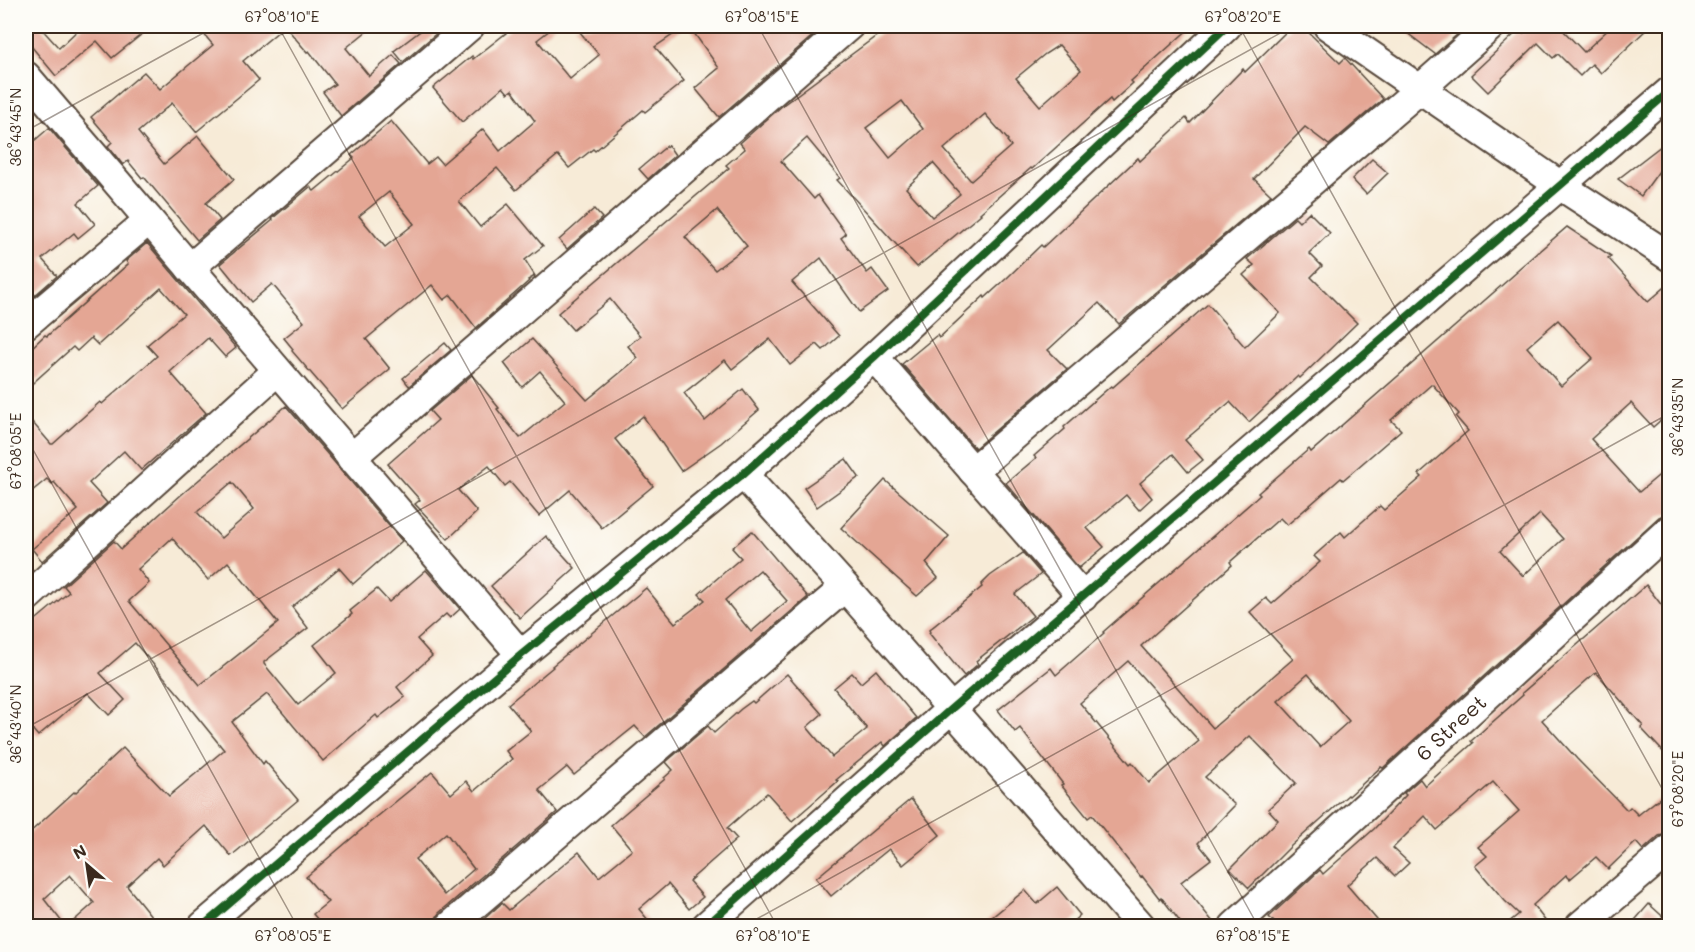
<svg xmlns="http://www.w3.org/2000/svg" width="1695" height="952" font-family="Mali,sans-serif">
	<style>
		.building { fill: #e4a694; fill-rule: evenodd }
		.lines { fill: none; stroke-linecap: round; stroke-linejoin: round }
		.minor-casing { stroke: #57473a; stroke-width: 32 }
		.minor { stroke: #fff; stroke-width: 28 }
		.cycleway-casing { stroke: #fdfcf7; stroke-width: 11 }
		.cycleway { stroke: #1b5e20; stroke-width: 8 }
		.ticks { fill: none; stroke: #3b2a1e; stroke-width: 1.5; stroke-opacity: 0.45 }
		.labels { text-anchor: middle; stroke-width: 4.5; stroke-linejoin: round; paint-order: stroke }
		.street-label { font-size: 21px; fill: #3b2a1e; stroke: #fdfcf7 }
		.neatline { fill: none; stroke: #3b2a1e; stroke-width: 2 }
		.ticks-label { font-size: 15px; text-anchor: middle; fill: #3b2a1e }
	</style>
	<rect width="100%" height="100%" fill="#fdfcf7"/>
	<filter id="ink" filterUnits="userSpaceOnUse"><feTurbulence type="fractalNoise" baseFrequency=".0167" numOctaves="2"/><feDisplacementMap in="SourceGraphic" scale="12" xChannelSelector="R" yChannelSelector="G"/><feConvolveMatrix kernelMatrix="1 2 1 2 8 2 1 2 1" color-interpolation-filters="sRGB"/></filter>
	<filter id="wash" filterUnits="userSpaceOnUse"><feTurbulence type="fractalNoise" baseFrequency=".008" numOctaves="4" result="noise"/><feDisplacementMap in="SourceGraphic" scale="24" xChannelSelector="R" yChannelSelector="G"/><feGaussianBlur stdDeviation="1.35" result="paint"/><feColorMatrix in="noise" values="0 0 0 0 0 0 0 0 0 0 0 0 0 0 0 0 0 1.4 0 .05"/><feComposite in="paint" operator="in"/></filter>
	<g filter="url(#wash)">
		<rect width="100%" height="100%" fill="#f7ebd7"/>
		<g id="blocks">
			<g class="building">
				<polygon points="26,26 39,26 59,48 82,26 152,26 112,58 97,41 56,76 26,40"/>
				<polygon points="197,26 373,26 346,48 369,76 393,55 401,64 341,116 323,92 335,84 309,51 307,52 285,26 243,61 259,80 196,132 172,103 138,132 164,164 198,136 234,179 206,203 220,220 197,240 144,177 142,178 128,161 123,165 108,146 112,142 91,117 144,72 160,89 213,45"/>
				<polygon points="427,26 435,26 439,31 403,62 394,51"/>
				<path d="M 515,26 L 555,26 L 537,40 L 570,79 L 599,55 L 575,26 L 686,26 L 655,47 L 684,81 L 645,112 L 643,110 L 595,151 L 593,149 L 569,168 L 558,155 L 516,190 L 497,168 L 459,201 L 480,227 L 508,204 L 543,246 L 525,260 L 535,276 L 528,280 L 529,281 L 476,328 L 451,295 L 444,300 L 432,285 L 366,339 L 390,369 L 342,409 L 292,351 L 293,349 L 284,338 L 304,322 L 272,284 L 251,302 L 220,264 L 273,220 L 272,219 L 310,187 L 314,191 L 354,158 L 351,155 L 391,121 L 427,164 L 436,157 L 442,164 L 483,129 L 500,151 L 535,121 L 512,90 L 508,93 L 503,87 L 462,122 L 433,88 L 472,56 L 473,59 ZM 389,192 L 414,224 L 385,247 L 359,216 Z"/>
				<polygon points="689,26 824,26 719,117 695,88 719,68"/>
				<path d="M 890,26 L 1192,26 L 1131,81 L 1133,83 L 1112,102 L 1110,99 L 1032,169 L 1031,168 L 980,213 L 981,214 L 917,267 L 837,180 L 840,178 L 807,138 L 781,161 L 814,199 L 818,195 L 846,234 L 841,238 L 867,273 L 872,269 L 888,291 L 859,312 L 821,258 L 792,282 L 839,336 L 823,350 L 817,344 L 790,365 L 770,339 L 732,369 L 725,360 L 684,393 L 705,421 L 743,389 L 759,410 L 721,443 L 681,471 L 643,416 L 615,439 L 653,486 L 602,528 L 570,490 L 539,516 L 510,482 L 505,486 L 489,466 L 458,490 L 477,512 L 448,539 L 415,504 L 420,500 L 388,464 L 438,420 L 430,411 L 472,375 L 499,408 L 497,409 L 520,438 L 565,401 L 540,371 L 522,387 L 504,363 L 532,339 L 587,400 L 638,358 L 628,346 L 640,336 L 610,299 L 573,330 L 558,313 L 729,168 L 726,165 L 745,149 L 740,143 L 783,105 ZM 1059,45 L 1081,70 L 1040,106 L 1016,78 L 1045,54 ZM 902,101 L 923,129 L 890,158 L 866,128 ZM 985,114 L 1008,140 L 1007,141 L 1011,146 L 971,181 L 944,149 ZM 933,163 L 960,194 L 932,217 L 906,188 ZM 717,210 L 747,246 L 715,270 L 685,237 Z"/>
				<polygon points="1292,26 1302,26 1340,63 1345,58 1383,99 1329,145 1305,127 1254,179 1271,195 1119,324 1099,303 1048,350 1067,369 975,448 902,364 937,335 939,338 984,296 985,298 1007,278 1041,245 1043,247 1138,158 1140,161 1186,118 1190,123 1243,69 1245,72"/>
				<polygon points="1398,26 1467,26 1435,54"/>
				<polygon points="1521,26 1559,26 1584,52 1612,26 1650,26 1601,73 1592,64 1580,76 1558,54 1553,58 1538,43 1488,92 1471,75 1520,29 1523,33 1526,30"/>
				<polygon points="49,128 98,186 78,203 95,224 78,238 74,233 42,259 57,276 26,303 26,148"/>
				<polygon points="1670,139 1670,156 1641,196 1618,179"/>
				<polygon points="668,145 675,155 648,179 639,169"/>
				<polygon points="1372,159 1388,173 1366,194 1352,179"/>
				<polygon points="594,209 602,218 567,249 559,240"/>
				<polygon points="1309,212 1330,233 1309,253 1322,266 1311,277 1357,323 1300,378 1298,376 1249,422 1230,402 1185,440 1203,460 1188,472 1173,454 1140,483 1152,498 1139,510 1126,495 1087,528 1104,547 1079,568 1006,483 1036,458 1034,456 1065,429 1064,427 1111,386 1113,387 1208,304 1245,347 1280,313 1243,275 1254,265 1247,259 1295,218 1299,222"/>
				<path d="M 1567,227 L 1611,256 L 1608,258 L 1648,302 L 1670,283 L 1670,412 L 1653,427 L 1631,403 L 1591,439 L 1639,492 L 1670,466 L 1670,513 L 1659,517 L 1383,768 L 1381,767 L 1349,796 L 1348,795 L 1291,846 L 1249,888 L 1230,869 L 1278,820 L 1268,809 L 1296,783 L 1250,736 L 1205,777 L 1235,805 L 1198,843 L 1211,859 L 1181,882 L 1217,927 L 1184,927 L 1161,897 L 1160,899 L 1142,876 L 1141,877 L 1092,815 L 1088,818 L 1061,785 L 1063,784 L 1020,728 L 1015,732 L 998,710 L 1051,668 L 1056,675 L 1104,633 L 1103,632 L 1260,495 L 1258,493 L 1309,449 L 1311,452 L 1517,272 L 1516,271 ZM 1558,320 L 1593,358 L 1561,386 L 1527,347 ZM 1432,384 L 1459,414 L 1456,417 L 1468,431 L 1419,474 L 1422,477 L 1384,510 L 1380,506 L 1345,537 L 1341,532 L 1314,556 L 1320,562 L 1272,604 L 1266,598 L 1250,612 L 1293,659 L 1213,728 L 1141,646 L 1232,565 L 1230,562 L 1280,518 L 1287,525 L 1341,478 L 1343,480 L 1401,430 L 1391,420 ZM 1540,514 L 1563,539 L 1523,576 L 1500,551 ZM 1128,661 L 1199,741 L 1149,783 L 1132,762 L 1130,764 L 1080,703 ZM 1308,674 L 1349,721 L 1320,747 L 1278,701 Z"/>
				<polygon points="147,243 236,348 225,357 208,338 170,372 206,413 141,470 124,451 89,483 107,503 42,561 32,549 78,510 54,482 52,484 47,479 26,496 26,415 51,444 53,444 100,402 102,404 157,356 147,345 184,314 161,288 98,345 91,338 77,351 73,347 26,389 26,353 45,335 47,336 128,264 126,261"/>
				<polygon points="445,343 451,350 409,386 403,378"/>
				<path d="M 286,406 L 402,541 L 353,584 L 339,568 L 292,607 L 308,628 L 264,662 L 264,664 L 298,705 L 336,673 L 314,645 L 352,614 L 350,611 L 377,589 L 389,602 L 426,570 L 460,609 L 450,618 L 446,614 L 417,639 L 432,656 L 397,687 L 405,697 L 378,718 L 376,715 L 323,761 L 267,694 L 232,722 L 263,764 L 265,761 L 298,800 L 231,856 L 206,826 L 163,865 L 157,858 L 127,886 L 160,927 L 67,927 L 94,903 L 70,875 L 44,899 L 66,927 L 32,927 L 26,918 L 26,836 L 74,792 L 75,793 L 123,748 L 169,796 L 224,750 L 182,698 L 135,643 L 100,673 L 125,700 L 109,715 L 88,693 L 38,736 L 26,722 L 26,628 L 69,592 L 64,586 L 114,541 L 121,549 L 181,495 ZM 232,482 L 254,509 L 221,538 L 197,512 ZM 172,538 L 208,580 L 228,562 L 278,623 L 200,685 L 129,601 L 149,583 L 138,569 Z"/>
				<polygon points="846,459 859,477 817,507 804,488"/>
				<polygon points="885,480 949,536 926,563 938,578 917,596 841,528"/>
				<path d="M 752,531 L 808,597 L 645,737 L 635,726 L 574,775 L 567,767 L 539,790 L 557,812 L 439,913 L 435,920 L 434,927 L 324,927 L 313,914 L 328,902 L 306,877 L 367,825 L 432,772 L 451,794 L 466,781 L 474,791 L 512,759 L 506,751 L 531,731 L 508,704 L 553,667 L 552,666 L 646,588 L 675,623 L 705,600 L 699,594 L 741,558 L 732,548 ZM 760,570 L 787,601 L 751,632 L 725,600 ZM 446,833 L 474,869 L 444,895 L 415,859 Z"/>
				<polygon points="546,536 575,568 520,618 491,586"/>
				<polygon points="1023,553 1041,574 1015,594 1033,616 976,661 978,664 964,676 929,633 930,632 929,630 982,587 981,585 990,576"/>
				<polygon points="1646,585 1670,616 1670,759 1641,728 1643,726 1596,672 1542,720 1577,759 1627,810 1630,807 1638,815 1670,790 1670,833 1659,836 1643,850 1636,842 1608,869 1596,857 1570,879 1566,875 1533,905 1550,927 1503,927 1519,914 1505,901 1475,866 1487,856 1478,847 1519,811 1493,782 1437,830 1425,816 1393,848 1409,863 1395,876 1377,858 1347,885 1383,927 1279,927 1269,917 1320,870 1323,874 1374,829 1406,795 1404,793 1420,779 1425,786 1473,743 1471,741 1523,695 1522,693"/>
				<polygon points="876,670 916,718 885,746 882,742 836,780 838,781 792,821 767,793 727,828 737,839 689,881 703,897 689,909 668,884 639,909 654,927 475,927 502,903 509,910 579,852 599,877 632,850 611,825 665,779 664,778 673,770 666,762 708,726 714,733 741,709 752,701 754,703 787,674 822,714 807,727 832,757 867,729 834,688 852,673 861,683"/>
				<polygon points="911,799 940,835 903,865 889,849 831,896 816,878"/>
				<polygon points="1057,887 1080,915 1067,927 980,927 1025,890 1037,904"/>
				<polygon points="1649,904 1670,923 1670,927 1629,927"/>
			</g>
		</g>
	</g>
	<g filter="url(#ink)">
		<use href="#blocks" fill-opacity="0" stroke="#57473a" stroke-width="1.5"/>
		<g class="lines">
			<g class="minor-casing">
				<g id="minor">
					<polyline points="1328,26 1561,186 1670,257"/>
					<polyline points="26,76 521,655"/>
					<polyline points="190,268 470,26"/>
					<polyline points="26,324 149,220"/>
					<polyline points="874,357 1083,597"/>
					<polyline points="351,458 849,26"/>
					<polyline points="973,471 1420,89 1491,26"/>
					<polyline points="743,474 845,587 1141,926"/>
					<polyline points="26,598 277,371"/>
					<polyline points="203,926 521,655 743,474 874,357 1227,26"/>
					<polyline points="450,926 845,587"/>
					<polyline points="706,926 951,709 1670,91"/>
					<path id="s1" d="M 1234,926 L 1670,529"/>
					<polyline points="1580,926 1670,849"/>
				</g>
			</g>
			<use href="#minor" class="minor"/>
			<g class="cycleway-casing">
				<g id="cycleway">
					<polyline points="203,926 521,655 743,474 874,357 1227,26"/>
					<polyline points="706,926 951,709 1670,91"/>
				</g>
			</g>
			<use href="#cycleway" class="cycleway"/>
		</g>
	</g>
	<path class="ticks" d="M 278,26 L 777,926M 758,26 L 1258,926M 1239,26 L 1670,803M 26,131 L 216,26M 26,437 L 297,926M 26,728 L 1293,26M 744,926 L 1670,413"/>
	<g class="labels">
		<g class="street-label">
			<text dy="7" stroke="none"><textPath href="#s1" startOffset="294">6 Street</textPath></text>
		</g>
	</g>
	<rect width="1695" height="952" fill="none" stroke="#fdfcf7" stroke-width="66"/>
	<g transform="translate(87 865) rotate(331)" stroke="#fdfcf7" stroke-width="4.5" paint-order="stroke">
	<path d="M0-4.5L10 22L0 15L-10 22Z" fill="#3b2a1e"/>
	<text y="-9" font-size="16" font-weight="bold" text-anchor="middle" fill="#3b2a1e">N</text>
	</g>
	<rect x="33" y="33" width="1629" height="886" class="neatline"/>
	<g class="ticks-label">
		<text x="282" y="22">67°08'10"E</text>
		<text x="762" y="22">67°08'15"E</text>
		<text x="1243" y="22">67°08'20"E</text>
		<text transform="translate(16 127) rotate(-90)" y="5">36°43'45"N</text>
		<text transform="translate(1678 417) rotate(-90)" y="5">36°43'35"N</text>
		<text transform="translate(16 451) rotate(-90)" y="5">67°08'05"E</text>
		<text transform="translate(16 724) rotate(-90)" y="5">36°43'40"N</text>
		<text transform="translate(1678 789) rotate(-90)" y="5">67°08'20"E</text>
		<text x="293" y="941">67°08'05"E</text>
		<text x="773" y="941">67°08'10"E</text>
		<text x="1253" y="941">67°08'15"E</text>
	</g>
</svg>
